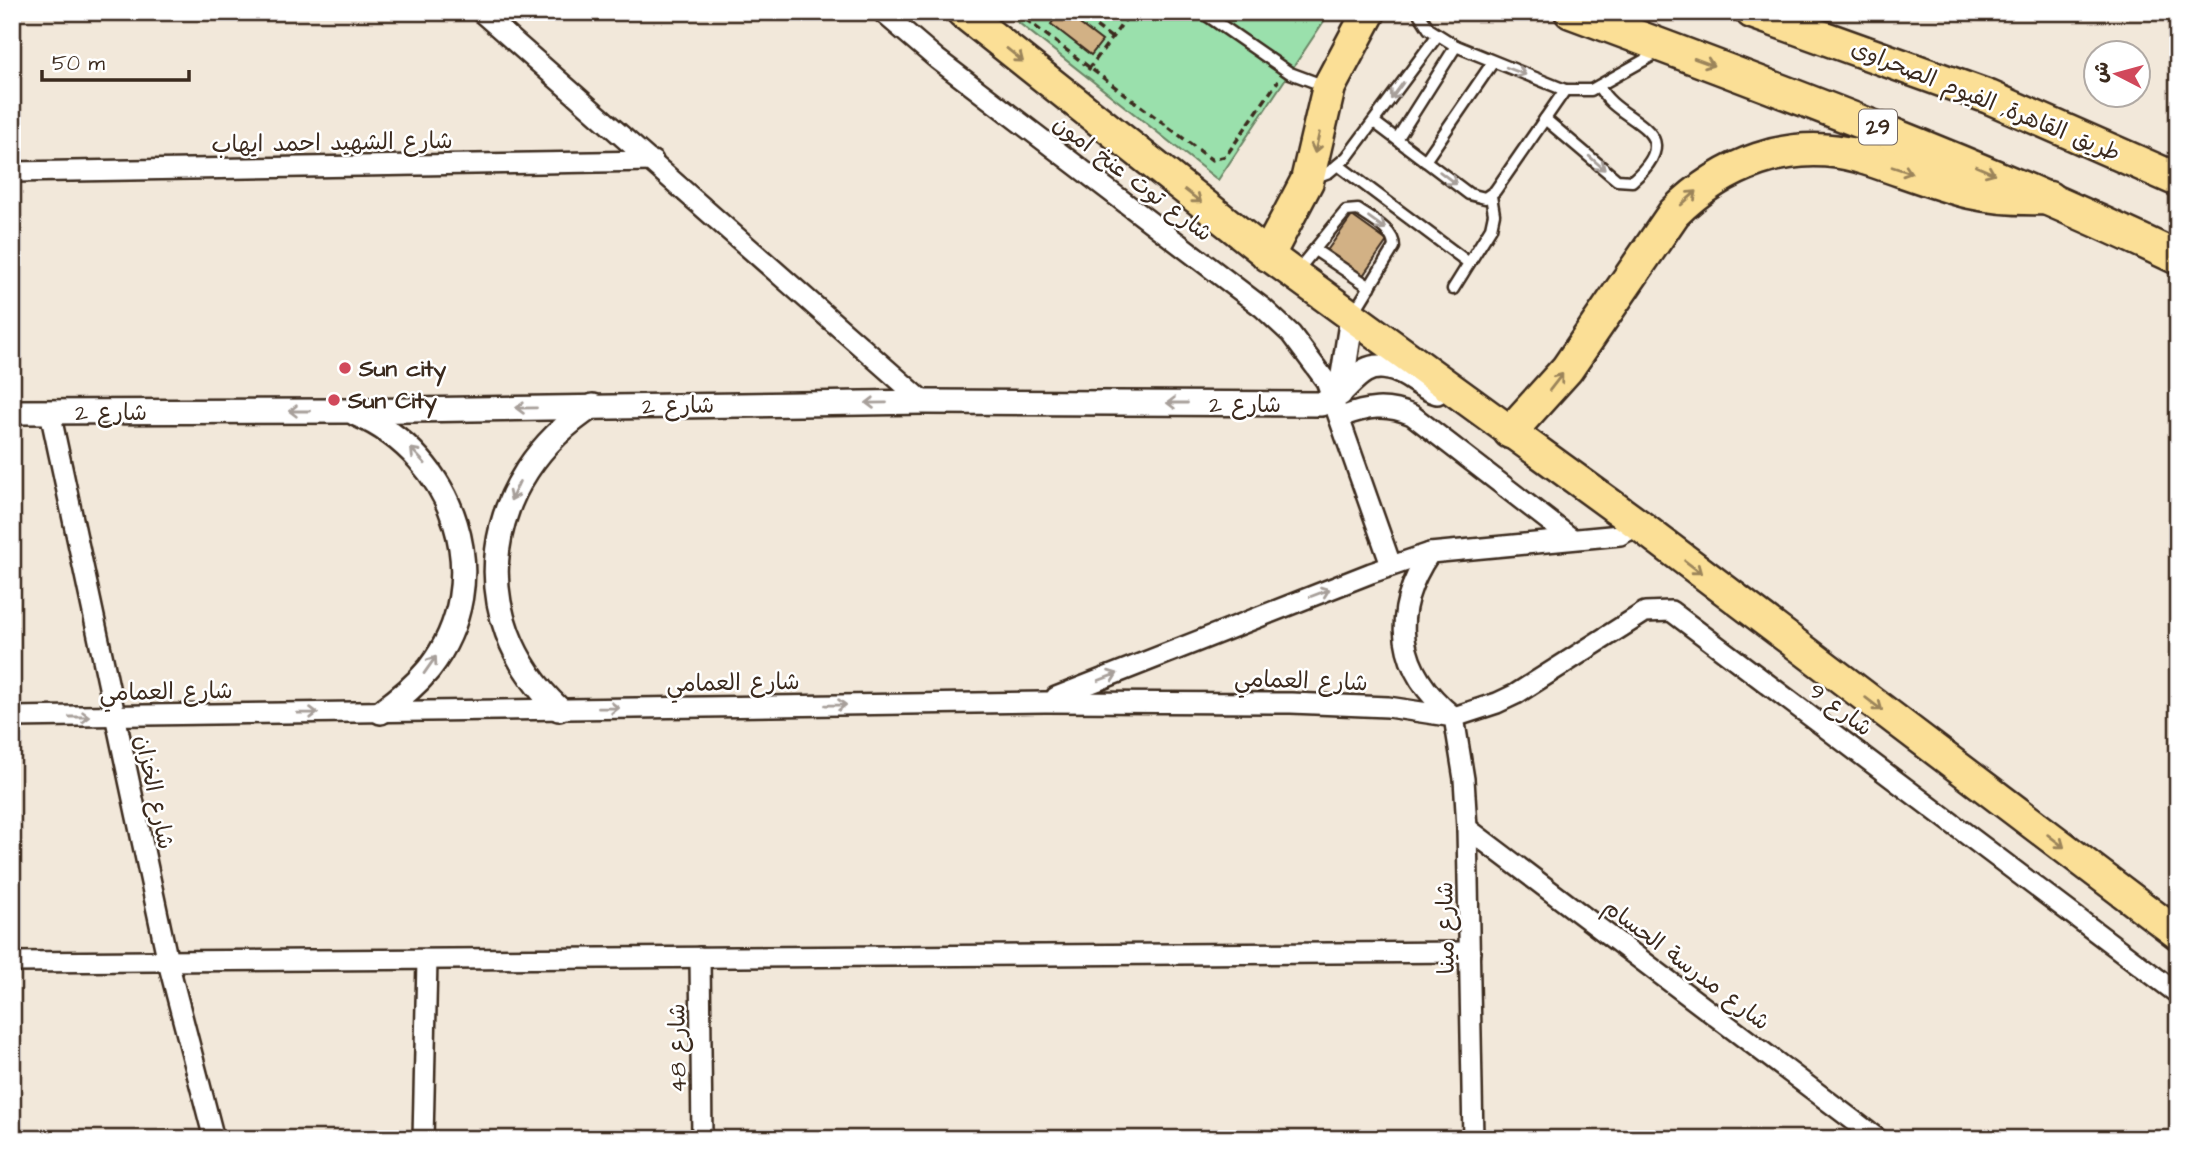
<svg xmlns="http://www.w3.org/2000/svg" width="2190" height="1151" font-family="'Architects Daughter','Playpen Sans Arabic',sans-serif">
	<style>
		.green { fill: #9ae0ac; stroke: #6a8565; stroke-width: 2 }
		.building { fill: #d2b185; stroke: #3b2a1e; stroke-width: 2 }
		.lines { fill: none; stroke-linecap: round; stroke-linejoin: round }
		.service-casing { stroke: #3b2a1e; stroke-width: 15 }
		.minor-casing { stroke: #3b2a1e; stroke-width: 24 }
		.tertiary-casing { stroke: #3b2a1e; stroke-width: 28 }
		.primary-casing { stroke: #3b2a1e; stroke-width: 35 }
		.trunk-casing { stroke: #3b2a1e; stroke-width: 37 }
		.path { stroke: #3b2a1e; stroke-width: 3.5; stroke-dasharray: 7 5; stroke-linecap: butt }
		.service { stroke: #fff; stroke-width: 10 }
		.minor { stroke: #fff; stroke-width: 19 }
		.tertiary { stroke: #fff; stroke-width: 23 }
		.primary { stroke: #fbdf96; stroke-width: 30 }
		.trunk { stroke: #fbdf96; stroke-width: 32 }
		.oneway { stroke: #9b845a }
		.oneway2 { stroke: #a79f9a }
		.poi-dot { fill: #d1495b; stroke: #fff; stroke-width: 2.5 }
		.labels { text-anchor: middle; stroke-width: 5; stroke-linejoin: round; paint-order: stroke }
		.shield { fill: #fff; stroke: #766a62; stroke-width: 2 }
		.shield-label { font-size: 21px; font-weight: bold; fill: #3b2a1e }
		.street-label { font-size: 23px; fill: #3b2a1e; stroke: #fff }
		.poi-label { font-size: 23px; font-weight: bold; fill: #3b2a1e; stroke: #fff; text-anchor: start }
	</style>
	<rect width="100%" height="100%" fill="#f2e8da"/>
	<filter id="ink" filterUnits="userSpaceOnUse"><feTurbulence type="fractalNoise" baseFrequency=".0143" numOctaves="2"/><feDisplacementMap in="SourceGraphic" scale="14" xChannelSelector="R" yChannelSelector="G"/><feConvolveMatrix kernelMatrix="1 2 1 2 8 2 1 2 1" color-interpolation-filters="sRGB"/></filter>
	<g filter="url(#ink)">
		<polygon class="green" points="1005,12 1330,12 1218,180"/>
		<g class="building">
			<polygon points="1060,12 1064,12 1102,41 1091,55 1051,24"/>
			<polygon points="1352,216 1387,241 1362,277 1326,252"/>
		</g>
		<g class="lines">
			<g class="service-casing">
				<g id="service">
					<polyline points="1202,12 1290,73 1325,86"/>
					<polyline points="1418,12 1429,29 1456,46 1565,90 1591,90 1657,53"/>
					<path d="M 1545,119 L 1617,180 L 1632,181 C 1693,128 1616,124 1599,86"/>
					<polyline points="1374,122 1469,194 1485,198 1495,191 1565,90"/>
					<polyline points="1397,139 1456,46"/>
					<polyline points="1425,161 1493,62"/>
					<polyline points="1338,165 1469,263"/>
					<polyline points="1313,178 1329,172 1347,157 1437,36"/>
					<polyline points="1315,250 1370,287"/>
					<path d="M 1297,271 L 1346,211 L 1358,210 C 1371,219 1394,230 1394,247 L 1353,314"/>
					<polyline points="1453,289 1491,228 1494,214 1491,196"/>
				</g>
			</g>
			<g class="minor-casing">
				<g id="minor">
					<polyline points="481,12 924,402"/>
					<polyline points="882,12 937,59 1263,308 1291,334 1326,381 1391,565"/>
					<polyline points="12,172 653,161"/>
					<polyline points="50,412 168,962 214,1139"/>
					<path d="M 1341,417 C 1367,407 1386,404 1412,415 L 1571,538"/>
					<path d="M 1430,553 C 1389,613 1397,671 1453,716"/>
					<polyline points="1056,697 1371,573 1430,553 1620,535 1639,525"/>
					<polyline points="12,717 1045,702 1291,703 1388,707 1454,717 1497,703 1516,694 1645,612 1671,611 2178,994"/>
					<polyline points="1454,717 1464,779 1467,828 1473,1139"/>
					<polyline points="1467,828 1878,1139"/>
					<polyline points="700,957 702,1139"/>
					<polyline points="12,962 1470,952"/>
					<polyline points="423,1139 427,960"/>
				</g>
			</g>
			<g class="tertiary-casing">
				<g id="tertiary">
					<polyline points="1340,394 1352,317"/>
					<path d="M 12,412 L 349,411 L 924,402 L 1321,404 C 1349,396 1355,361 1388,368 C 1407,371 1419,387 1437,392"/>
					<path d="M 356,414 C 455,456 498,580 429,669 C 415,686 399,699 381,712"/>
					<path d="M 559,709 C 461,617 482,477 593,406"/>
				</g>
			</g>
			<g class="primary-casing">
				<polyline id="primary" points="962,12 1268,255 1639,525 2178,934"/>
			</g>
			<g class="trunk-casing">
				<g id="trunk">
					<path d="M 1571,12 C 1776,88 1980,164 2178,258"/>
					<polyline points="1752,12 1989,97 2178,180"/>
					<polyline points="1268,255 1307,181 1329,87 1369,12"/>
					<path d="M 1510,432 L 1567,369 L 1674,213 C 1722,165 1790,137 1858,156 C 1895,167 1932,183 1970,192 C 1996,198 2022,199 2049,198"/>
				</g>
			</g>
			<g class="path">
				<polyline points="1016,12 1212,160 1226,156 1278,81"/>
				<polyline points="1077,12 1112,38"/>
				<polyline points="1088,70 1131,12"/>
			</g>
			<use href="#service" class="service"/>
			<use href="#minor" class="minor"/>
			<use href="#tertiary" class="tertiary"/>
			<use href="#primary" class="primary"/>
			<use href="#trunk" class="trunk"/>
		</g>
		<defs><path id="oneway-shaft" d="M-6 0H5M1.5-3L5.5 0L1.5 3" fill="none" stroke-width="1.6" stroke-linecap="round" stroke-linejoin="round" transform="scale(1.75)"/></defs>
		<g class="oneway">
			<use href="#oneway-shaft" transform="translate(1015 55) rotate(39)"/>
			<use href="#oneway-shaft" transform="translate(1704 62) rotate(20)"/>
			<use href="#oneway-shaft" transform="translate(1317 143) rotate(103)"/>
			<use href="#oneway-shaft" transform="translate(1902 170) rotate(18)"/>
			<use href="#oneway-shaft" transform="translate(1985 170) rotate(23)"/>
			<use href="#oneway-shaft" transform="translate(1193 196) rotate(38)"/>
			<use href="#oneway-shaft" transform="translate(1689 198) rotate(-42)"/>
			<use href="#oneway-shaft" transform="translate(1556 382) rotate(-52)"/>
			<use href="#oneway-shaft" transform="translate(1693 567) rotate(37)"/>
			<use href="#oneway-shaft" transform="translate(1874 704) rotate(37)"/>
			<use href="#oneway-shaft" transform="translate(2056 841) rotate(37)"/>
		</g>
		<g class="oneway2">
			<use href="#oneway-shaft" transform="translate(1516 71) rotate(21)"/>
			<use href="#oneway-shaft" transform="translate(1397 91) rotate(126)"/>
			<use href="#oneway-shaft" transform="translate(1597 163) rotate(41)"/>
			<use href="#oneway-shaft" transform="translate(1448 178) rotate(37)"/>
			<use href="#oneway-shaft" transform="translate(1377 223) rotate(36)"/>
			<use href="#oneway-shaft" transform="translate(876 403) rotate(179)"/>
			<use href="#oneway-shaft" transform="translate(1177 403) rotate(-180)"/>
			<use href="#oneway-shaft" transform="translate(526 408) rotate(179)"/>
			<use href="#oneway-shaft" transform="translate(299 411) rotate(180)"/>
			<use href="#oneway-shaft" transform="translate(418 456) rotate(-133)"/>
			<use href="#oneway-shaft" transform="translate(515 491) rotate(115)"/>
			<use href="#oneway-shaft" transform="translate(1320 593) rotate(-21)"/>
			<use href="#oneway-shaft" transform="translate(430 665) rotate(-55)"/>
			<use href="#oneway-shaft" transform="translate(1108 677) rotate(-21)"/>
			<use href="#oneway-shaft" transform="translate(836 705) rotate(-1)"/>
			<use href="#oneway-shaft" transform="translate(609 708) rotate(-1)"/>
			<use href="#oneway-shaft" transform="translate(308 713) rotate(-1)"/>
			<use href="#oneway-shaft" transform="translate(80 717)"/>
		</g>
	</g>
	<g class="poi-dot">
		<circle cx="345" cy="368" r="7"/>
		<circle cx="334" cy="400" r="7"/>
	</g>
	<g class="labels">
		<rect class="shield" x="1859" y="109.5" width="38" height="35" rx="5"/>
		<g class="shield-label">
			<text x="1878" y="134">29</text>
		</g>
		<g class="street-label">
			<text transform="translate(1986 100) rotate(22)" y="8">طريق القاهرة, الفيوم الصحراوى</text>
			<text transform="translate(332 142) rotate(-1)" y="8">شارع الشهيد احمد ايهاب</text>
			<text transform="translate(1133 178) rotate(37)" y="8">شارع توت عنخ امون</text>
			<text x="1245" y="412">شارع 2</text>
			<text transform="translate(678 405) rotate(-1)" y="8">شارع 2</text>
			<text x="111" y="420">شارع 2</text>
			<text transform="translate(1301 680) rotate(2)" y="8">شارع العمامي</text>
			<text transform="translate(733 682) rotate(-1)" y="8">شارع العمامي</text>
			<text transform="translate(166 691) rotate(-1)" y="8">شارع العمامي</text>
			<text transform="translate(1841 709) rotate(37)" y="8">شارع 9</text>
			<text transform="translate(155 792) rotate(78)" y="8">شارع الخزان</text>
			<text transform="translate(1445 928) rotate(-91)" y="8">شارع مينا</text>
			<text transform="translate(1687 964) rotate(37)" y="8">شارع مدرسة الحسام</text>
			<text transform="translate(677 1048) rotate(-91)" y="8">شارع 48</text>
		</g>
		<g class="poi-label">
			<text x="359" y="376">Sun city</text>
			<text x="348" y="408">Sun City</text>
		</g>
	</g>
	<rect width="2190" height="1151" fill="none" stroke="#fff" stroke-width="42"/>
	<rect x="21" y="21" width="2148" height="1109" fill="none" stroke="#3b2a1e" stroke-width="2.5" filter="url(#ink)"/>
	<g transform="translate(2117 74) rotate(276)"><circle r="33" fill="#ffffff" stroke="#b1aaa5" stroke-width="2"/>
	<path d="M0-5L12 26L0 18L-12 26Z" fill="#d1495b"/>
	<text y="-10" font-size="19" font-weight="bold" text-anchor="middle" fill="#3b2a1e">ش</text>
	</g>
	<path d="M42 70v10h147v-10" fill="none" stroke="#3b2a1e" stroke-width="3.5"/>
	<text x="52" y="70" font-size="21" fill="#3b2a1e" stroke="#ffffff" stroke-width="5" paint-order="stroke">50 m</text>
</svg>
